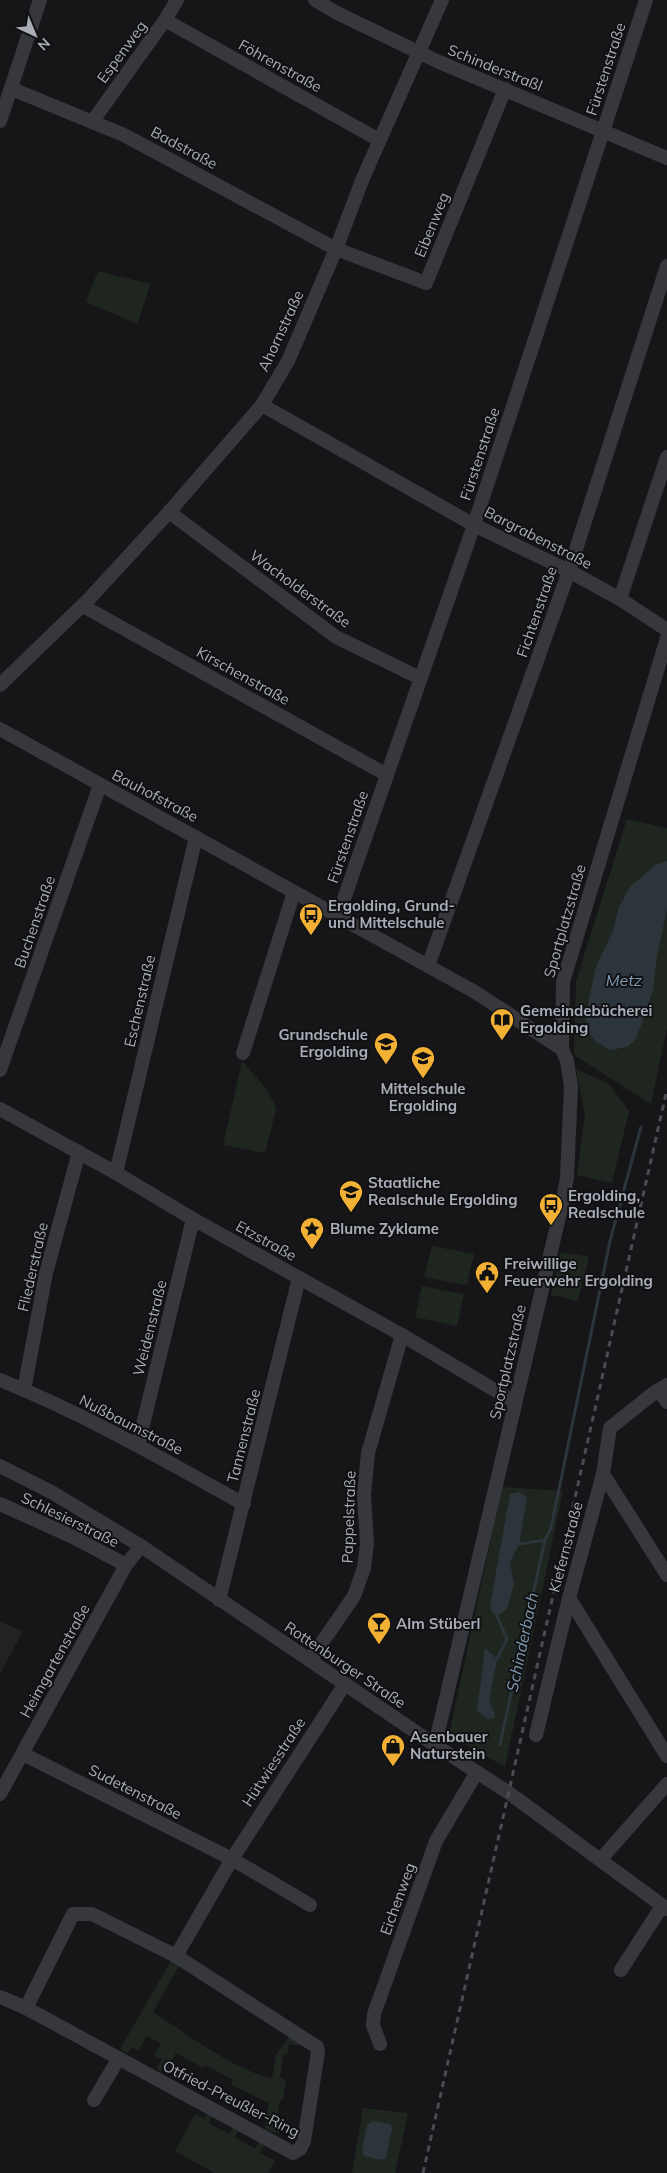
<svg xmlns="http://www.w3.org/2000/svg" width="667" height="2173" font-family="Mulish,sans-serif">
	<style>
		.built { fill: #222225 }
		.green { fill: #1e261f }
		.water { fill: #2c353c }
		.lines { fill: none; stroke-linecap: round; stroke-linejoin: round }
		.stream { stroke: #2c353c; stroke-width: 3 }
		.minor { stroke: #37383d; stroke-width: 14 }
		.rail { stroke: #4a4c52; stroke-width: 3; stroke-dasharray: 6 5; stroke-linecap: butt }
		.labels { text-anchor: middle; stroke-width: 4; stroke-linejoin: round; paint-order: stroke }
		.street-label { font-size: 15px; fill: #a8adb8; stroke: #111113 }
		.poi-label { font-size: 15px; font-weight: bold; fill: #a8adb8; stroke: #111113; text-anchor: start }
		.water-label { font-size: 16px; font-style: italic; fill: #7f9bb3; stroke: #111113 }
	</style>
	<rect width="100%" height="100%" fill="#161618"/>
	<polygon class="built" points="0,1622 23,1631 0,1674"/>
	<g class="green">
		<polygon points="98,271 150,284 138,324 86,302"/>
		<polygon points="627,819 667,828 667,1028 651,1104 574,1055 576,981"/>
		<path d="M 242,1061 C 254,1075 272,1092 276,1110 L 265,1153 L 223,1145 Z"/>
		<polygon points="576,1069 609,1084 629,1111 612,1183 577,1175 585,1115"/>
		<polygon points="432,1246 474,1254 467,1285 424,1277"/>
		<polygon points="561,1252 589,1257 578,1301 551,1295"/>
		<polygon points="422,1286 464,1294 457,1326 415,1317"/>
		<polygon points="502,1487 563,1491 505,1767 449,1735"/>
		<path d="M 171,1961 L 179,1966 L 153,2012 C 184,2032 237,2072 272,2078 L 276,2055 L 289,2036 L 300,2042 L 300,2046 L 289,2044 L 287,2055 L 283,2055 L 280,2076 L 286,2081 L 283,2100 L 280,2100 L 277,2123 L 280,2124 L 279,2133 L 271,2132 L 265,2127 L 269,2103 L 231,2085 L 233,2080 L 205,2065 L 203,2068 L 176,2053 L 168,2066 L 165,2065 L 161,2071 L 156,2069 L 162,2059 L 154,2055 L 161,2044 L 147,2036 L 138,2051 L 132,2047 L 128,2054 L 120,2049 Z"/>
		<polygon points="363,2108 408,2113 395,2173 352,2173"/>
		<polygon points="209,2111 213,2114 209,2123 229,2134 234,2125 239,2128 235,2137 255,2149 260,2140 266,2143 260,2153 275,2161 268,2173 214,2173 175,2151 195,2114 204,2119"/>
	</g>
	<g class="water">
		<polygon points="667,861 667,910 657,955 653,989 646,1013 635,1040 627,1047 610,1050 595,1041 588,1031 585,1018 596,967 613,931 619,907 630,887 655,865"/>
		<polygon points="519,1492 527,1497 519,1544 510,1563 514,1584 507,1609 497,1616 492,1612 490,1606 510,1494"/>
		<polygon points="485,1648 497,1659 489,1701 495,1714 494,1718 487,1719 477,1711"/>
		<polygon points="373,2121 390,2124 392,2128 386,2158 382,2160 364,2156 362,2151 367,2125"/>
	</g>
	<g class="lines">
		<g class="stream">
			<polyline points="519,1544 545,1540 551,1528 610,1241 641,1127"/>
			<polyline points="497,1616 507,1639 497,1659"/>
			<polyline points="500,1744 545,1540"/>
		</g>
		<g class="minor">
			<polyline points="315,0 339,14 439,62 667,158"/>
			<polyline points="165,20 379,140"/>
			<polyline points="12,89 124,135 336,249 426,283 505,89"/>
			<polyline points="0,121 40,0"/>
			<polyline points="92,122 165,20 177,0"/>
			<polyline points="262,405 474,525 569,571 620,599 667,630"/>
			<polyline points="169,512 336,637 420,678"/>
			<polyline points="620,599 667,457"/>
			<polyline points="83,606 387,775"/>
			<polyline points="0,685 89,599 169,512 262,405 288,361 336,249 363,178 442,0"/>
			<polyline points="0,729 475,992 562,1049"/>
			<polyline points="338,916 474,525 646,0"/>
			<polyline points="428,966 569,571 667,266"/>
			<polyline points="243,1053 294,892"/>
			<polyline points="0,1070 100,785"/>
			<polyline points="0,1109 116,1173 193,1219 402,1335 515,1402"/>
			<polyline points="116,1173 196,837"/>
			<path d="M 0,1380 C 85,1414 164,1460 244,1504"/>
			<polyline points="24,1390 46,1273 79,1152"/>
			<polyline points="658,1390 667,1402"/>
			<polyline points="138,1445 193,1219"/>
			<polyline points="0,1466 53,1493 141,1546 435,1745 509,1793 667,1909"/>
			<polyline points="603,1474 667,1575"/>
			<polyline points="0,1504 73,1537 126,1565"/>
			<polyline points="569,1598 667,1756"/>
			<polyline points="219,1600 299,1278"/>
			<polyline points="310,1660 354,1596 364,1568 367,1544 364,1495 368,1453 402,1335"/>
			<polyline points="536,1735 569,1598 603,1474 610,1428 655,1392 667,1385"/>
			<polyline points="435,1745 563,1200 567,1177 571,1086 567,1061 562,1049 563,982 667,638"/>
			<polyline points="23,1754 232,1859 310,1905"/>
			<polyline points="0,1794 126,1565 141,1546"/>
			<polyline points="601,1859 667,1784"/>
			<polyline points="621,1970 662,1906"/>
			<polyline points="0,1997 26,2008 293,2153 300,2149 304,2141 318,2052 317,2047 176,1956"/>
			<polyline points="26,2008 73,1914 92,1914 176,1956 232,1859 345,1684"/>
			<polyline points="380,2044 373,2025 374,2014 436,1841 477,1772"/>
			<polyline points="94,2100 119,2058"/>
		</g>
		<polyline class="rail" points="423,2173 667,1089"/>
	</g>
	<defs>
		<g id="bus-pin" transform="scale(1.25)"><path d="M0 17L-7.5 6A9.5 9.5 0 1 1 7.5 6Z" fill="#f2b134" stroke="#111113"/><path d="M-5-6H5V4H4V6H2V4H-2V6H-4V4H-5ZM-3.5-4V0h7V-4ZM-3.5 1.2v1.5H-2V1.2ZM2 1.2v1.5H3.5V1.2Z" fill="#111"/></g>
		<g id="library-pin" transform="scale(1.25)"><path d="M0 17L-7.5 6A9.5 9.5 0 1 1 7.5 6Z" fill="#f2b134" stroke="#111113"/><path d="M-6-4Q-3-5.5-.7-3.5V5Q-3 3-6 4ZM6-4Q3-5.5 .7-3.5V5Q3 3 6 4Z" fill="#111"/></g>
		<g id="school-pin" transform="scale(1.25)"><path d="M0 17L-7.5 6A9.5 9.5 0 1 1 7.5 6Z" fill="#f2b134" stroke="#111113"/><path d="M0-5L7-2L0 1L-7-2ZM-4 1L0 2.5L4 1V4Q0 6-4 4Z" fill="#111"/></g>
		<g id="sight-pin" transform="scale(1.25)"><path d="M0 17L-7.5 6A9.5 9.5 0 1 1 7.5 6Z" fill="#f2b134" stroke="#111113"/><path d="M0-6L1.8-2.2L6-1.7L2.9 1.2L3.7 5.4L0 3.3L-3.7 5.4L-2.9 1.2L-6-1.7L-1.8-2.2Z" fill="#111"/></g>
		<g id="civic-pin" transform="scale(1.25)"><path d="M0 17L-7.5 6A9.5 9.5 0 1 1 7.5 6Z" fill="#f2b134" stroke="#111113"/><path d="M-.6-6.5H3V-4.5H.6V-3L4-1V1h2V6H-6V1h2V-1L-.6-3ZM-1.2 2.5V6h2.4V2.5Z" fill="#111"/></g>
		<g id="bar-pin" transform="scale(1.25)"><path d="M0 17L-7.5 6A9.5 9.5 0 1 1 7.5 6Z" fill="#f2b134" stroke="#111113"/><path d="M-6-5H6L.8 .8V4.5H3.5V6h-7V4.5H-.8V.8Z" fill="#111"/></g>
		<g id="shop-pin" transform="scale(1.25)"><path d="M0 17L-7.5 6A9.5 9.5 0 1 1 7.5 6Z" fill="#f2b134" stroke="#111113"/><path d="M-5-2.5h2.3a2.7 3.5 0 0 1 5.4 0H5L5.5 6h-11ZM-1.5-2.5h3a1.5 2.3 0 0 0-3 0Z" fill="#111"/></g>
	</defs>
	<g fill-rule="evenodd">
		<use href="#bus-pin" x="311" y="915"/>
		<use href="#library-pin" x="502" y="1020"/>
		<use href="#school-pin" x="386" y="1044"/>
		<use href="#school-pin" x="423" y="1058"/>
		<use href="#school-pin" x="351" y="1192"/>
		<use href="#bus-pin" x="551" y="1205"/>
		<use href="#sight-pin" x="312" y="1229"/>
		<use href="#civic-pin" x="487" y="1273"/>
		<use href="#bar-pin" x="379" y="1624"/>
		<use href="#shop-pin" x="393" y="1746"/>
	</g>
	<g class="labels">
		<g class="street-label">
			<text transform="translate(122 52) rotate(-54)" y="5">Espenweg</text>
			<text transform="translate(280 66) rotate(29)" y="5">Föhrenstraße</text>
			<text transform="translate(495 68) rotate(22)" y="5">Schinderstraßl</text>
			<text transform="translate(606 69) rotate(-72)" y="5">Fürstenstraße</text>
			<text transform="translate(184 148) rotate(28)" y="5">Badstraße</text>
			<text transform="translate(432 225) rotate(-68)" y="5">Eibenweg</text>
			<text transform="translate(281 331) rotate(-65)" y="5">Ahornstraße</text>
			<text transform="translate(480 454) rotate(-72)" y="5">Fürstenstraße</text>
			<text transform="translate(538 538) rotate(27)" y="5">Bargrabenstraße</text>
			<text transform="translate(300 589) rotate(36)" y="5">Wacholderstraße</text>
			<text transform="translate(537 612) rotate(-71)" y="5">Fichtenstraße</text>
			<text transform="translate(243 676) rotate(29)" y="5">Kirschenstraße</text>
			<text transform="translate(155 796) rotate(28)" y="5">Bauhofstraße</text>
			<text transform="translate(348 837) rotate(-71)" y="5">Fürstenstraße</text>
			<text transform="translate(565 921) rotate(-74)" y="5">Sportplatzstraße</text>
			<text transform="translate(35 922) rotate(-71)" y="5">Buchenstraße</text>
			<text transform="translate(140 1001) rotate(-77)" y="5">Eschenstraße</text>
			<text transform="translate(266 1241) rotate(29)" y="5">Etzstraße</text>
			<text transform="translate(33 1267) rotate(-77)" y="5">Fliederstraße</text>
			<text transform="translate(150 1328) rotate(-76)" y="5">Weidenstraße</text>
			<text transform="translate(508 1362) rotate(-77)" y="5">Sportplatzstraße</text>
			<text transform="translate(131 1425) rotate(27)" y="5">Nußbaumstraße</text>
			<text transform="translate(244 1436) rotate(-76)" y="5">Tannenstraße</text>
			<text transform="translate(349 1517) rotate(-88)" y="5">Pappelstraße</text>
			<text transform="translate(70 1520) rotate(26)" y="5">Schlesierstraße</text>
			<text transform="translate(566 1547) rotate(-75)" y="5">Kiefernstraße</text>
			<text transform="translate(55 1661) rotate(-61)" y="5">Heimgartenstraße</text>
			<text transform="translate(345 1665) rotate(34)" y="5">Rottenburger Straße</text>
			<text transform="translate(274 1762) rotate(-57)" y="5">Hütwiesstraße</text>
			<text transform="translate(135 1792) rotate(27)" y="5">Sudetenstraße</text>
			<text transform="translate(398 1899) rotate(-70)" y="5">Eichenweg</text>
			<text transform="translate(231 2099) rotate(27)" y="5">Otfried-Preußler-Ring</text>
		</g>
		<g class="poi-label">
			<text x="328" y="911">Ergolding, Grund-<tspan x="328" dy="17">und Mittelschule</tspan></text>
			<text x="520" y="1016">Gemeindebücherei<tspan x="520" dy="17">Ergolding</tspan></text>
			<text x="368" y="1040" text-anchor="end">Grundschule<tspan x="368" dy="17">Ergolding</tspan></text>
			<text x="423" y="1094" text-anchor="middle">Mittelschule<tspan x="423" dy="17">Ergolding</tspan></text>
			<text x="368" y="1188">Staatliche<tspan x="368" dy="17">Realschule Ergolding</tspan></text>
			<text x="568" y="1201">Ergolding,<tspan x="568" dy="17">Realschule</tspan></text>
			<text x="330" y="1234">Blume Zyklame</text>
			<text x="504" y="1269">Freiwillige<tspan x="504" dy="17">Feuerwehr Ergolding</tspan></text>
			<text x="396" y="1629">Alm Stüberl</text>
			<text x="410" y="1742">Asenbauer<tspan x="410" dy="17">Naturstein</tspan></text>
		</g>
		<g class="water-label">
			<text x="624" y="986">Metz</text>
			<text transform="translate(522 1642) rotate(-78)" y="6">Schinderbach</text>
		</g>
	</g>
	<g transform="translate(35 35) rotate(136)" stroke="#111113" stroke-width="4" paint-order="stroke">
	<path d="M0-4L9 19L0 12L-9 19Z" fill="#a8adb8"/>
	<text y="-8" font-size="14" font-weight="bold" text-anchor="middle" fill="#a8adb8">N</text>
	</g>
</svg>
